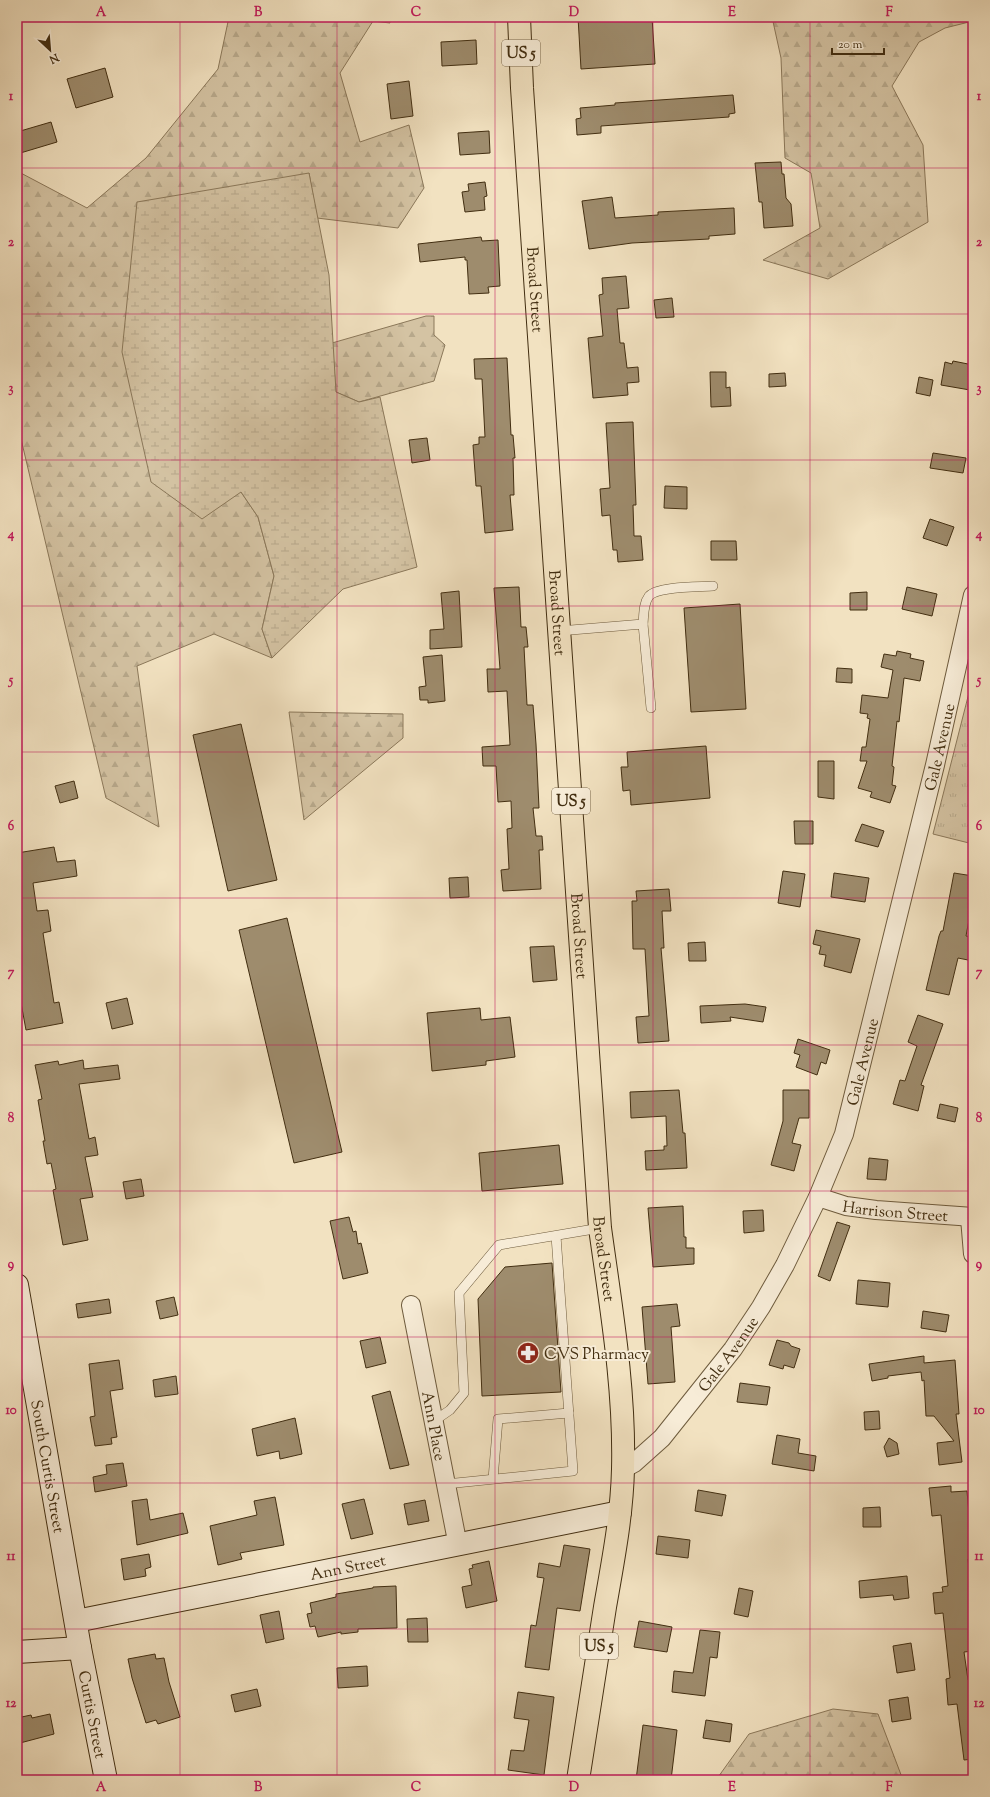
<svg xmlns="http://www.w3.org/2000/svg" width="990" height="1797" font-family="'Sorts Mill Goudy',serif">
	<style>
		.forest { fill: url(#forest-firs); stroke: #8b785a }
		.wetland { fill: url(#wetland-marsh); stroke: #8b785a }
		.park { fill: url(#park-tufts); stroke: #8b785a }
		.building { fill: #9e8c6d; stroke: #422e11 }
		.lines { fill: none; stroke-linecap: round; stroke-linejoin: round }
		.lane-casing { stroke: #6e5b3d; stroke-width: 10 }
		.street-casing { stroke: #6e5b3d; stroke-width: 20 }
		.secondary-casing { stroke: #422e11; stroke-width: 24 }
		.primary-casing { stroke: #422e11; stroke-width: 24 }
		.lane { stroke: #f7ecd7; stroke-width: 9 }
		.street { stroke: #f7ecd7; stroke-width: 18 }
		.secondary { stroke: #f7ecd7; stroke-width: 22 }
		.primary { stroke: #f2e2c1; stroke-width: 22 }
		.grid { fill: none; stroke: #c2185b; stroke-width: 1; stroke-opacity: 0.55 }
		.labels { text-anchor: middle; stroke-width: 4; stroke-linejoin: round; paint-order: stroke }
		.shield { fill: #f7ecd7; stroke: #78674c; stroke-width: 1 }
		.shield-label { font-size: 15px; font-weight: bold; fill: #422e11 }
		.street-label { font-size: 16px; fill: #422e11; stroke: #f7ecd7 }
		.poi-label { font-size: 16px; fill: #422e11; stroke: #f7ecd7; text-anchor: start }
		.neatline { fill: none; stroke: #c2185b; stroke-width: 1.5 }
		.grid-label { font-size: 13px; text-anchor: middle; font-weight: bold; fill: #c2185b }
	</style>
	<defs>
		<pattern id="forest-firs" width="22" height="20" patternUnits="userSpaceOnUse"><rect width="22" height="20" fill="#d4c3a3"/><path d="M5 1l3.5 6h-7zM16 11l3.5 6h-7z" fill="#b7a88b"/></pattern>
		<pattern id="wetland-marsh" width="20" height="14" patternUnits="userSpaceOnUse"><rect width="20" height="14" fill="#d4c3a3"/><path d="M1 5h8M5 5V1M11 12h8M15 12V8" fill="none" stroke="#b7a88b"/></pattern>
		<pattern id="park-tufts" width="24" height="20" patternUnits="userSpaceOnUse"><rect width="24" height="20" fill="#d4c3a3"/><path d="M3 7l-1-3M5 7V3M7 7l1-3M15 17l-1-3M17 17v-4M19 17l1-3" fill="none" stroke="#b7a88b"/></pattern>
	</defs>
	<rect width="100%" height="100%" fill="#f2e2c1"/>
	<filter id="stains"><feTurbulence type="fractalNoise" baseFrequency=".005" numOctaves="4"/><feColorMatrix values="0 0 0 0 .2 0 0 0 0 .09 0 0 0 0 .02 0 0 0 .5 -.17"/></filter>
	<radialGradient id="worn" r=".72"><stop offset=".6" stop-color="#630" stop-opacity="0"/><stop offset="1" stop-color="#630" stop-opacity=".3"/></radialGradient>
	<g class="forest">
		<polygon points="229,17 389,17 390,23 373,21 340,73 360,142 409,125 424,188 398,228 317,218 309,173 241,492 258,517 274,576 262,629 272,658 214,634 137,666 159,827 106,798 17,422 17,171 87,208 146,158 218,69"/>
		<polygon points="772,17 973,17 973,21 945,28 919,42 892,86 923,145 928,222 828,279 763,260 820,228 811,173 785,158 781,58"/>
		<polygon points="426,316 434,316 434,335 445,345 434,381 359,402 336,392 332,343"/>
		<polygon points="289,712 403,714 403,738 304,820"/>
		<polygon points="833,1709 878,1714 903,1780 716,1780 749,1734"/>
	</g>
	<polygon class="wetland" points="309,173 329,275 336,392 359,402 380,397 417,567 343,589 272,658 262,629 274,576 258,517 241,492 202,519 151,482 122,352 137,202"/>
	<polygon class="park" points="973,677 973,844 933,834"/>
	<g class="building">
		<polygon points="578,17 652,17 655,64 581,69"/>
		<polygon points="476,40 477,64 442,66 441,42"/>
		<polygon points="105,68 113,97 76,108 67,79"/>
		<polygon points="409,81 413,116 391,119 387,84"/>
		<polygon points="733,95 735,113 729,114 729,117 601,126 601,133 577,135 576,119 581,118 580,108 615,105 615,103"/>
		<polygon points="51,122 57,142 17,154 17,132"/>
		<polygon points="489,131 490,153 460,155 458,133"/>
		<polygon points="781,162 782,174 784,174 786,198 791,204 793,226 764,228 762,202 759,202 755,163"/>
		<polygon points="485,182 487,196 484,197 485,210 465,212 462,192 469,191 468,184"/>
		<polygon points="612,197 615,218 658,215 658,212 734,208 735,234 709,236 709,239 632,243 589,249 582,201"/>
		<polygon points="481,237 482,241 498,240 500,286 488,287 489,293 469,294 467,260 465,260 465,257 420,262 418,244"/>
		<polygon points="626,276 629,308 617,309 620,343 624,343 627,368 638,367 639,382 627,383 628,395 593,398 588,338 603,336 599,295 603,294 602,278"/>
		<polygon points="672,298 674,317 656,318 654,300"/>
		<polygon points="507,358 511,435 513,435 515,458 513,458 514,495 510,495 513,530 485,533 481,486 476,486 473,445 479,444 479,437 485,437 482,379 475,379 474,359"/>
		<polygon points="953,361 973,365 970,390 941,385 945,362 952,364"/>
		<polygon points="710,372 726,372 726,388 730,387 731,406 711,407"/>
		<polygon points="785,373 786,386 769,387 769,374"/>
		<polygon points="919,377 933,380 930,396 916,393"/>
		<polygon points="633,422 636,505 633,505 634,536 641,536 643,560 618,562 617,550 613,550 610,515 602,516 600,489 610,488 606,423"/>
		<polygon points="427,438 430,460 412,463 409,440"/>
		<polygon points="933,453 966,458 963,473 930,468"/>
		<polygon points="665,486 687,487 687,509 664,508"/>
		<polygon points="930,519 954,527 947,546 923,538"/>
		<polygon points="711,541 736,541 737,560 711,560"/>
		<polygon points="519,587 521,627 526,627 528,647 524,647 527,705 533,705 536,744 539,808 533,808 536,836 542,836 543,850 539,850 541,889 503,891 501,870 509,869 507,829 512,828 511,801 498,802 496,766 483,766 482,747 510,745 507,691 488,692 487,669 500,669 494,588"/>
		<polygon points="907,587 937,594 932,616 902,609"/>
		<polygon points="459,591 462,647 430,649 430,630 444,629 441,593"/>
		<polygon points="867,592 867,610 850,610 850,593"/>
		<polygon points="740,604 746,709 691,712 684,608"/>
		<polygon points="897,651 911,654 910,658 924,661 920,681 904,678 899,722 897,721 892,766 894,767 892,785 896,786 890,803 870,797 872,792 858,788 867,761 860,761 862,747 866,747 870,719 867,718 868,714 860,713 862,695 888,698 893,670 881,667 884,654 896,656"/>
		<polygon points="442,655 445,701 428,703 428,700 420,700 419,687 426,686 423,657"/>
		<polygon points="837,668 852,669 852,683 836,682"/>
		<polygon points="241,724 277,880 228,891 193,735"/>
		<polygon points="706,746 710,798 631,805 630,790 623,791 621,767 628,767 627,752"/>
		<polygon points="818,761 834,761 834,799 818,797"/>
		<polygon points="74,781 78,798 60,803 55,786"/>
		<polygon points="794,821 813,821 813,844 795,844"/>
		<polygon points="862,824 884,831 878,847 855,841"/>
		<polygon points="54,847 57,862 75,860 77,876 33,883 37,911 48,910 51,931 43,933 54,1003 59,1002 63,1023 26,1030 17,981 17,853"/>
		<polygon points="783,871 805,874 800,907 778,903"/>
		<polygon points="834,873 869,878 865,902 831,897"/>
		<polygon points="954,873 973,876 973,898 966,936 973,937 973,961 958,958 949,995 926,990 939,936 941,931 943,931"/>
		<polygon points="468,877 469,897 450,898 449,878"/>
		<polygon points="669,889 671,911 662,911 664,948 661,948 669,1041 638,1043 636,1017 649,1016 645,949 633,949 632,901 637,901 636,891"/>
		<polygon points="287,918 342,1152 294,1163 239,930"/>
		<polygon points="816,930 860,939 851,973 824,966 826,955 819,954 821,946 813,944"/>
		<polygon points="705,942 706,961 689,961 688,943"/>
		<polygon points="554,946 557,980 533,982 530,947"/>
		<polygon points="127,998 133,1024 112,1029 106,1003"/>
		<polygon points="745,1004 766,1007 763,1022 730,1017 731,1021 701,1023 700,1006"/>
		<polygon points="480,1008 481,1020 510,1017 515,1057 486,1061 486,1065 432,1071 427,1013"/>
		<polygon points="918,1015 943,1024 921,1085 924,1086 918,1111 893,1104 900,1080 905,1081 917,1046 908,1042"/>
		<polygon points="798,1039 830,1050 826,1064 821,1062 817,1075 796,1067 800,1055 794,1053"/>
		<polygon points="83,1060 84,1069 118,1065 120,1079 79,1084 89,1139 95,1137 98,1155 85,1157 93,1197 80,1199 88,1240 63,1245 53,1190 56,1189 51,1163 47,1164 43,1141 45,1141 38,1100 42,1099 35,1065 58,1061 59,1065"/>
		<polygon points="679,1090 683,1133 685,1133 687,1168 646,1170 645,1151 664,1150 664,1146 667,1146 666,1116 631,1118 630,1092"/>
		<polygon points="783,1090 809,1090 809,1118 799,1118 792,1143 801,1145 794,1171 771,1165 783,1121"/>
		<polygon points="940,1104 958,1108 955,1122 937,1118"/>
		<polygon points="559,1145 563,1184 482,1191 479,1153"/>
		<polygon points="869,1158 888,1160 886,1180 867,1179"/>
		<polygon points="141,1179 144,1196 126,1199 123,1182"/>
		<polygon points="683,1206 684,1237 686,1237 686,1248 694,1248 694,1264 653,1267 648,1208"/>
		<polygon points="763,1210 764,1231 744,1233 743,1211"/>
		<polygon points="349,1217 353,1232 356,1231 358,1244 361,1243 368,1273 343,1279 330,1221"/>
		<polygon points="837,1222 850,1226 830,1281 818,1276"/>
		<polygon points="552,1263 561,1392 482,1396 478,1299 505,1267"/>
		<polygon points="858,1280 890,1283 888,1307 856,1304"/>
		<polygon points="174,1297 178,1315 160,1319 156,1301"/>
		<polygon points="109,1299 111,1313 78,1318 76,1304"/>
		<polygon points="677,1304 680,1326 671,1327 675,1382 648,1384 642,1307"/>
		<polygon points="923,1311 949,1315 946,1332 921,1328"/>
		<polygon points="380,1337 386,1363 366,1368 360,1341"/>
		<polygon points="777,1340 789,1343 791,1346 800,1349 794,1368 784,1365 783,1369 769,1365"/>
		<polygon points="924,1356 924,1363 955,1360 959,1414 956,1414 962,1462 939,1465 937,1443 954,1441 934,1416 926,1416 924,1380 922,1381 921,1372 888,1376 888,1378 872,1381 869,1364"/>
		<polygon points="119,1360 123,1389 110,1391 117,1437 111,1438 112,1444 95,1446 90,1417 95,1416 89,1364"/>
		<polygon points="176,1376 178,1394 155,1397 153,1380"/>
		<polygon points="740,1383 770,1387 767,1405 737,1402"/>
		<polygon points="390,1391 409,1465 390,1469 372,1396"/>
		<polygon points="879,1411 880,1429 865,1430 864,1412"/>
		<polygon points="295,1418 302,1454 280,1459 279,1451 257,1456 252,1429"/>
		<polygon points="777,1435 800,1439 798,1453 816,1456 814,1471 772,1464"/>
		<polygon points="889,1438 897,1443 899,1454 887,1457 884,1447"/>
		<polygon points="123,1463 127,1486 95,1492 93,1477 107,1474 106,1465"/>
		<polygon points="951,1486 951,1492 967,1491 973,1559 968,1559 971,1589 973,1589 973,1651 964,1652 968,1680 973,1680 973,1759 964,1760 957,1704 948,1705 946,1679 950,1678 943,1613 935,1614 933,1593 943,1592 942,1587 948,1586 941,1515 932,1516 929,1488"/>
		<polygon points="698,1490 726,1495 722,1516 695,1511"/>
		<polygon points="275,1497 284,1545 240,1553 242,1559 218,1565 210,1526 257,1515 254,1501"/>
		<polygon points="147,1499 150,1520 183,1513 188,1533 137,1545 132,1501"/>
		<polygon points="364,1499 373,1534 351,1539 342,1504"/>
		<polygon points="425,1500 429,1521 408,1525 404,1504"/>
		<polygon points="880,1507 881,1527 863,1527 863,1508"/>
		<polygon points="658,1536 690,1540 688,1558 656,1554"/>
		<polygon points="564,1545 590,1549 580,1611 557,1608 549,1670 525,1667 531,1625 536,1626 544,1578 537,1577 539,1563 560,1567"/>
		<polygon points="149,1554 151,1567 145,1569 146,1576 124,1580 121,1559"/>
		<polygon points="489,1561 497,1601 466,1608 462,1587 472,1585 469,1569 473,1568 472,1565"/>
		<polygon points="907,1576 909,1598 894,1600 893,1595 860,1598 859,1581"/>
		<polygon points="396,1586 397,1628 358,1629 358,1632 341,1634 341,1632 318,1637 315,1626 310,1627 307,1614 312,1613 310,1603 336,1597 336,1594 373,1588 373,1587"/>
		<polygon points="739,1588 753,1591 748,1617 734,1614"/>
		<polygon points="279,1611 284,1639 266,1643 260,1615"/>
		<polygon points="427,1618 428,1642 408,1642 407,1619"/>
		<polygon points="639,1621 672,1627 667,1652 634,1647"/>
		<polygon points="700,1630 720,1632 717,1658 710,1657 705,1696 672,1692 674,1671 693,1673"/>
		<polygon points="911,1643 915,1670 897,1673 893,1646"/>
		<polygon points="155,1654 156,1659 164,1658 169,1682 180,1717 158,1724 156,1720 146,1723 132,1678 128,1659"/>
		<polygon points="367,1666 368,1686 338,1688 337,1668"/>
		<polygon points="257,1689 261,1706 235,1712 231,1695"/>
		<polygon points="518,1692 554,1697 544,1775 508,1770 511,1750 524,1751 529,1720 514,1718"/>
		<polygon points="908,1697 911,1719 892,1722 889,1700"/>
		<polygon points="50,1714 54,1734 20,1743 17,1731 17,1718 31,1715 32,1718"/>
		<polygon points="706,1720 732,1724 730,1742 703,1738"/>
		<polygon points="643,1725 677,1730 671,1780 636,1780"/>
	</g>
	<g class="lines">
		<g class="lane-casing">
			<g id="lane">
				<path d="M 643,624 C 644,615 643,604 649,596 C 658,586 699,587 713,586"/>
				<polyline points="559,631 643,624 651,708"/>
				<polyline points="434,1421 450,1410 464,1393 459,1293 499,1245 600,1228"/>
				<polyline points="493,1479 498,1419 569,1413"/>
				<polyline points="446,1484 573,1471 556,1236"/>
			</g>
		</g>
		<g class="street-casing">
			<g id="street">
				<path id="s1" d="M 818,1197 L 846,1206 L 876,1210 L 973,1217"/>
				<polyline points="970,1218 973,1254"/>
				<path id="s2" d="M 411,1305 L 458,1546"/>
				<path id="s3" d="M 623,1469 L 634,1463 L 662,1438 L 733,1349 L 761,1307 L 785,1265 L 818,1197 L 844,1134 L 935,765 L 973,595"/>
			</g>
		</g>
		<g class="secondary-casing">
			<g id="secondary">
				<path id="s4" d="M 17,1285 L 80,1648 L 106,1780"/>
				<path id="s5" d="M 76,1621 L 620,1512"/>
				<polyline points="17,1652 80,1648"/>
			</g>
		</g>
		<g class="primary-casing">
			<g id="primary">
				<path id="s6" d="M 519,17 L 522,88 L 600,1228 C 611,1308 625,1388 623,1469 C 622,1515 613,1561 605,1607 C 596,1664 587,1722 578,1780"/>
			</g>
		</g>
		<use href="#lane" class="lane"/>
		<use href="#street" class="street"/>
		<use href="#secondary" class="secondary"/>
		<use href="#primary" class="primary"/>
	</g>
	<path class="grid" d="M 180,17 L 180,1780M 337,17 L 337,1780M 495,17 L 495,1780M 653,17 L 653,1780M 810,17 L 810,1780M 17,168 L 973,168M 17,314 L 973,314M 17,460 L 973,460M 17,606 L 973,606M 17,752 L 973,752M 17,898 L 973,898M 17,1045 L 973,1045M 17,1191 L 973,1191M 17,1337 L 973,1337M 17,1483 L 973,1483M 17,1629 L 973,1629"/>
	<defs>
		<g id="pharmacy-disc" transform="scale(1.15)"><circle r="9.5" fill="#8f2418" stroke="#f7ecd7"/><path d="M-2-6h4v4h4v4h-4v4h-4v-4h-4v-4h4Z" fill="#fff"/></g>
	</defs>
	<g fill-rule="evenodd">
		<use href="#pharmacy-disc" x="528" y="1353"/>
	</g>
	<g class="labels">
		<g class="shield">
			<rect x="502" y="40" width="38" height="26" rx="3"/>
			<rect x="552" y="788" width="38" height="26" rx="3"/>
			<rect x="580" y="1633" width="38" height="26" rx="3"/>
		</g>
		<g class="shield-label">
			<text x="521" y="58">US 5</text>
			<text x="571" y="806">US 5</text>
			<text x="599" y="1651">US 5</text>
		</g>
		<g class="street-label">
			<text dy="6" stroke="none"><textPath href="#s6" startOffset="273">Broad Street</textPath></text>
			<text dy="6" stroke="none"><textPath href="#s6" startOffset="597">Broad Street</textPath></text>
			<text dy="6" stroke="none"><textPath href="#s3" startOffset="805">Gale Avenue</textPath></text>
			<text dy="6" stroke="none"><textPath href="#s6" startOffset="921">Broad Street</textPath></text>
			<text dy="6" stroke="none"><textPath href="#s3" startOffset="481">Gale Avenue</textPath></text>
			<text dy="6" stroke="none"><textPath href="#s1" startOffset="79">Harrison Street</textPath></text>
			<text dy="6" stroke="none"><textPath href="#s6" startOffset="1245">Broad Street</textPath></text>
			<text dy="6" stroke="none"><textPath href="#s3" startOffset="157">Gale Avenue</textPath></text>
			<text dy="6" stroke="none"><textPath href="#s2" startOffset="123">Ann Place</textPath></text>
			<text dy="6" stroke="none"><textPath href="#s4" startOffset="184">South Curtis Street</textPath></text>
			<text dy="6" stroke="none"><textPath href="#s5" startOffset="277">Ann Street</textPath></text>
			<text dy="6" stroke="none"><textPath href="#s4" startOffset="436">Curtis Street</textPath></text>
		</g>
		<g class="poi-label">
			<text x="544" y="1359">CVS Pharmacy</text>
		</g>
	</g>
	<rect width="990" height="1797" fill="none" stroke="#f2e2c1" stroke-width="44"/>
	<g transform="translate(50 50) rotate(154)" stroke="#f7ecd7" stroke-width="3" paint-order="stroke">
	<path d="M0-3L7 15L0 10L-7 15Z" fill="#422e11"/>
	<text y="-6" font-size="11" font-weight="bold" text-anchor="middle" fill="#422e11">N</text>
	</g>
	<path d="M832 48v6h52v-6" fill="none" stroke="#422e11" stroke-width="2"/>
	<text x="838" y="48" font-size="12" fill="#422e11" stroke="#f7ecd7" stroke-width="3" paint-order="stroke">20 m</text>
	<rect x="22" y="22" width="946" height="1753" class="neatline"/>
	<g class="grid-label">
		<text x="101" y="16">A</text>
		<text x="258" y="16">B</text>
		<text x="416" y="16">C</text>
		<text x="574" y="16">D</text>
		<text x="732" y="16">E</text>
		<text x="889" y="16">F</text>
		<text x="11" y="100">1</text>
		<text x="979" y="100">1</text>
		<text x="11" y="246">2</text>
		<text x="979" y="246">2</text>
		<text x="11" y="392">3</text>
		<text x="979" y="392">3</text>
		<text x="11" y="538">4</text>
		<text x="979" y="538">4</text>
		<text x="11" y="684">5</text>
		<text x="979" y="684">5</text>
		<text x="11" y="830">6</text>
		<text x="979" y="830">6</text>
		<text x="11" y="976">7</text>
		<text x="979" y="976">7</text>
		<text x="11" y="1122">8</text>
		<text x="979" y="1122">8</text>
		<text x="11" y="1268">9</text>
		<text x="979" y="1268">9</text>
		<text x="11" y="1414">10</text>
		<text x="979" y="1414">10</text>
		<text x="11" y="1560">11</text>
		<text x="979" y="1560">11</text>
		<text x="11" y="1707">12</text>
		<text x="979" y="1707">12</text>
		<text x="101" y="1791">A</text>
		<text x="258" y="1791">B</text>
		<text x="416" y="1791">C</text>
		<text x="574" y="1791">D</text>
		<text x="732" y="1791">E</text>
		<text x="889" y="1791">F</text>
	</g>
	<rect width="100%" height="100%" filter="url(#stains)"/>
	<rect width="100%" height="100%" fill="url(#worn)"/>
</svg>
